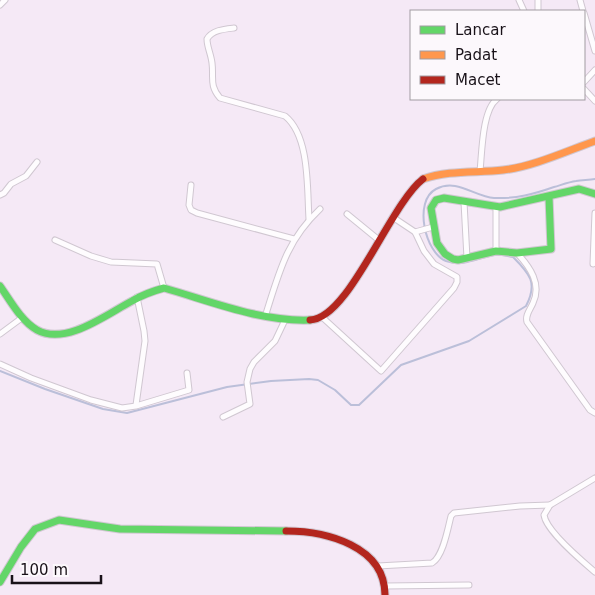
<svg xmlns="http://www.w3.org/2000/svg" width="595" height="595" font-family="'DejaVu Sans',sans-serif">
	<style>
		.lines { fill: none; stroke-linecap: round; stroke-linejoin: round }
		.stream { stroke: #bbbfd9; stroke-width: 2 }
		.street-casing { stroke: #d0c7d1; stroke-width: 7 }
		.fast-casing { stroke: #d0c7d1; stroke-width: 9 }
		.slow-casing { stroke: #d0c7d1; stroke-width: 9 }
		.jam-casing { stroke: #d0c7d1; stroke-width: 9 }
		.street { stroke: #fefcfe; stroke-width: 5 }
		.fast { stroke: #63d668; stroke-width: 7 }
		.slow { stroke: #ff974d; stroke-width: 7 }
		.jam { stroke: #b3261e; stroke-width: 7 }
	</style>
	<rect width="100%" height="100%" fill="#f5e9f6"/>
	<g class="lines">
		<path class="stream" d="M 0,371 L 45,389 L 103,409 L 127,413 L 227,387 L 271,381 L 309,379 L 318,380 L 335,390 L 351,405 L 359,405 L 401,365 L 469,341 L 526,306 C 538,283 530,274 513,257 C 507,256 500,254 494,255 C 477,258 463,267 446,261 C 425,253 413,201 436,189 C 457,178 475,197 494,198 C 516,199 534,194 554,187 C 561,185 569,182 576,181 C 582,180 589,180 595,179"/>
		<g class="street-casing">
			<g id="street">
				<polyline points="519,0 524,11"/>
				<polyline points="538,0 538,11"/>
				<polyline points="580,0 583,11"/>
				<polyline points="0,5 5,0"/>
				<polyline points="584,13 595,51"/>
				<path d="M 234,28 C 225,29 212,30 207,39 C 207,47 211,54 212,63 C 214,78 209,85 220,98 L 285,116 C 310,136 307,189 309,219"/>
				<polyline points="584,82 595,70"/>
				<polyline points="584,89 595,101"/>
				<path d="M 480,171 C 482,153 482,110 497,99"/>
				<polyline points="191,185 189,205 191,210 197,213 294,239"/>
				<polyline points="0,195 4,193 11,184 26,176 37,162"/>
				<polyline points="464,202 467,258"/>
				<polyline points="496,207 496,251"/>
				<polyline points="347,214 380,241"/>
				<polyline points="415,232 433,227"/>
				<polyline points="55,240 91,256 111,262 157,264 164,288"/>
				<path d="M 517,253 C 530,267 542,284 533,303 C 530,310 525,315 527,322 L 590,410 L 595,413"/>
				<polyline points="593,264 595,213"/>
				<path d="M 265,317 C 279,273 286,241 320,209"/>
				<polyline points="322,317 381,371 454,288 457,282 457,277 434,264 424,251 415,232 394,218"/>
				<polyline points="0,334 23,317"/>
				<polyline points="0,364 31,378 91,400 122,408 136,406 189,390 187,373"/>
				<polyline points="136,405 145,341 144,331 137,297"/>
				<polyline points="223,417 250,404 247,382 250,369 254,362 275,341 285,320"/>
				<path d="M 595,478 L 550,505 L 544,515 C 546,531 582,561 595,572"/>
				<path d="M 378,566 L 432,563 C 443,557 448,528 451,516 L 454,513 L 520,506 L 550,505"/>
				<polyline points="385,586 469,585"/>
			</g>
		</g>
		<g class="fast-casing">
			<g id="fast">
				<polyline points="549,197 551,249 517,253 496,251 458,260 453,259 445,254 437,243 431,208 436,200 444,198 500,207 579,189 595,194"/>
				<path d="M 0,286 C 10,300 21,321 37,330 C 66,346 107,314 132,301 C 142,295 153,291 164,288 C 210,301 261,322 310,320"/>
				<polyline points="0,582 21,547 35,529 59,520 120,529 286,531"/>
			</g>
		</g>
		<g class="slow-casing">
			<path id="slow" d="M 423,179 C 449,170 477,173 503,170 C 532,167 567,151 595,141"/>
		</g>
		<g class="jam-casing">
			<g id="jam">
				<path d="M 310,320 C 349,319 390,204 423,179"/>
				<path d="M 286,531 C 326,531 385,546 385,595"/>
			</g>
		</g>
		<use href="#street" class="street"/>
		<use href="#fast" class="fast"/>
		<use href="#slow" class="slow"/>
		<use href="#jam" class="jam"/>
	</g>
	<rect x="410" y="10" width="175" height="90" fill="#fcf8fc" stroke="#a19ca1"/>
	<rect x="420" y="26" width="25" height="8" fill="#63d668" stroke="#a19ca1"/>
	<text x="455" y="35" font-size="15" fill="#191219">Lancar</text>
	<rect x="420" y="51" width="25" height="8" fill="#ff974d" stroke="#a19ca1"/>
	<text x="455" y="60" font-size="15" fill="#191219">Padat</text>
	<rect x="420" y="76" width="25" height="8" fill="#b3261e" stroke="#a19ca1"/>
	<text x="455" y="85" font-size="15" fill="#191219">Macet</text>
	<path d="M12 575v8h89v-8" fill="none" stroke="#191219" stroke-width="2.5"/>
	<text x="20" y="575" font-size="15" fill="#191219" stroke="#fcf8fc" stroke-width="4" paint-order="stroke">100 m</text>
</svg>
